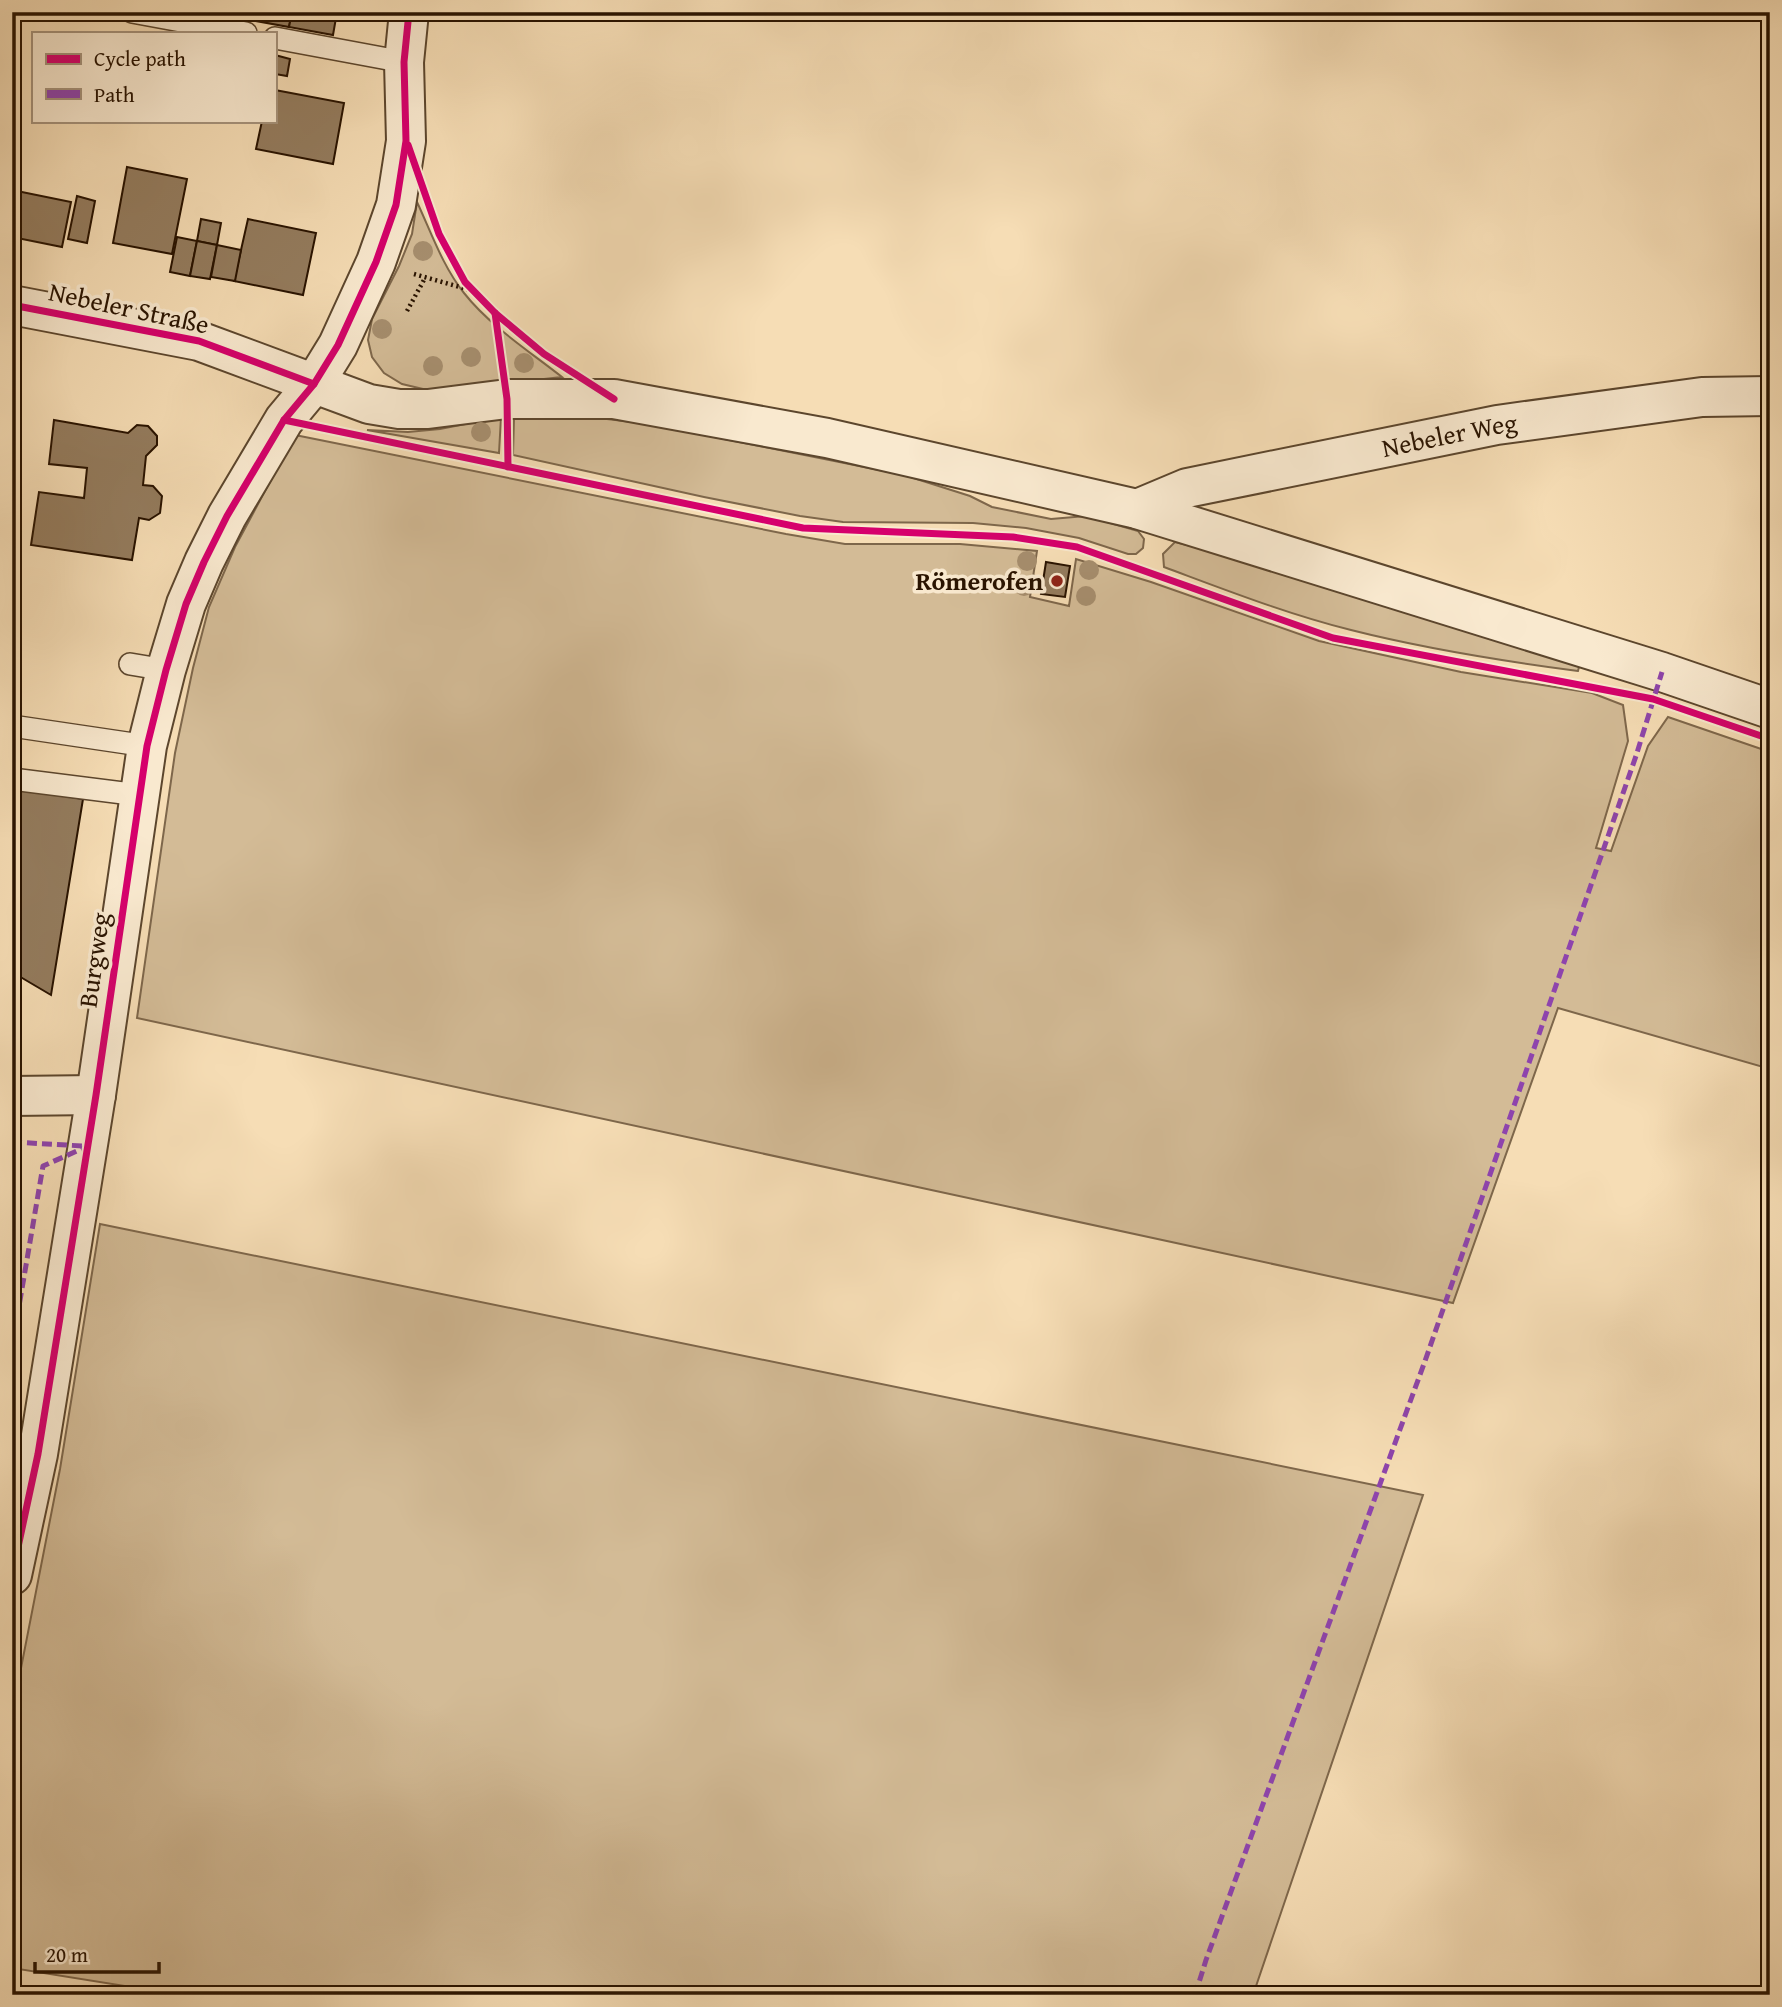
<svg xmlns="http://www.w3.org/2000/svg" width="1782" height="2007" font-family="'Gentium Book Plus',serif">
	<style>
		.green { fill: #d3bb96; stroke: #7e674b; stroke-width: 2 }
		.building { fill: #947c5e; stroke: #291300; stroke-width: 2 }
		.lines { fill: none; stroke-linecap: round; stroke-linejoin: round }
		.lane-casing { stroke: #5c462d; stroke-width: 24 }
		.street-casing { stroke: #5c462d; stroke-width: 42 }
		.path { stroke: #291300; stroke-width: 4.5; stroke-dasharray: 2 3.5; stroke-linecap: butt }
		.lane { stroke: #f9e9cf; stroke-width: 21 }
		.street { stroke: #f9e9cf; stroke-width: 38 }
		.quiet { stroke: #8e44ad; stroke-width: 5; stroke-dasharray: 10 5; stroke-linecap: butt }
		.cycleway-casing { stroke: #f9e9cf; stroke-width: 11 }
		.cycleway { stroke: #d6006c; stroke-width: 7 }
		.tree { fill: #a68e6e }
		.poi-dot { fill: #8f2418; stroke: #f9e9cf; stroke-width: 2.5 }
		.labels { text-anchor: middle; stroke-width: 7; stroke-linejoin: round; paint-order: stroke }
		.street-label { font-size: 26px; fill: #291300; stroke: #f9e9cf }
		.poi-label { font-size: 26px; font-weight: bold; fill: #291300; stroke: #f9e9cf; text-anchor: end }
	</style>
	<rect width="100%" height="100%" fill="#f6ddb5"/>
	<filter id="stains"><feTurbulence type="fractalNoise" baseFrequency=".00286" numOctaves="4"/><feColorMatrix values="0 0 0 0 .2 0 0 0 0 .09 0 0 0 0 .02 0 0 0 .5 -.17"/></filter>
	<radialGradient id="worn" r=".72"><stop offset=".6" stop-color="#630" stop-opacity="0"/><stop offset="1" stop-color="#630" stop-opacity=".3"/></radialGradient>
	<g class="green">
		<path d="M 417,202 C 431,232 443,267 464,293 C 490,326 529,351 562,377 L 453,389 L 423,389 L 402,384 L 384,373 L 372,357 L 368,340 L 372,319 L 399,266 L 412,234 Z"/>
		<polygon points="501,417 499,453 367,430 408,432 440,429"/>
		<polygon points="590,417 649,424 904,475 970,496 992,507 1051,519 1086,516 1138,531 1144,539 1143,548 1136,554 1128,554 1079,538 1026,528 973,523 843,522 800,516 704,497 513,455 514,418"/>
		<polygon points="295,435 786,534 845,544 960,544 1037,551 1030,597 1069,606 1076,559 1151,582 1319,641 1461,672 1592,693 1623,705 1628,741 1596,848 1611,851 1648,746 1668,717 1770,752 1770,1069 1558,1008 1453,1303 137,1018 175,753 193,668 209,607 235,547"/>
		<path d="M 1175,542 L 1277,568 L 1580,663 L 1578,671 C 1502,661 1426,649 1351,630 C 1287,614 1226,590 1164,567 L 1163,554 Z"/>
		<polygon points="100,1224 1423,1495 1253,1995 181,1995 12,1968 12,1714 60,1469"/>
	</g>
	<g class="building">
		<polygon points="214,12 246,12 245,19"/>
		<polygon points="246,12 292,12 289,27 245,19"/>
		<polygon points="292,12 337,12 333,35 289,27"/>
		<polygon points="275,55 290,59 287,76 275,74"/>
		<polygon points="275,90 344,103 333,164 256,149 262,121 275,121"/>
		<polygon points="127,167 187,179 172,254 113,243"/>
		<polygon points="12,190 71,202 62,247 12,237"/>
		<polygon points="77,196 95,201 87,243 68,239"/>
		<polygon points="201,219 221,223 217,245 197,241"/>
		<polygon points="248,219 316,233 303,295 234,281"/>
		<polygon points="177,237 197,241 190,276 170,272"/>
		<polygon points="197,241 217,245 210,279 190,276"/>
		<polygon points="217,245 241,250 235,281 211,277"/>
		<polygon points="54,420 128,433 137,425 148,426 157,436 157,445 146,456 143,485 153,486 162,496 160,513 149,520 139,518 132,560 31,545 39,492 84,498 87,468 49,464"/>
		<polygon points="1046,562 1070,566 1065,597 1041,594"/>
		<polygon points="12,787 83,799 51,995 12,972"/>
	</g>
	<g class="lines">
		<g class="lane-casing">
			<g id="lane">
				<polyline points="132,12 246,33"/>
				<polyline points="275,38 404,62"/>
				<polyline points="130,664 166,670"/>
				<polyline points="12,726 147,746"/>
				<polyline points="12,779 139,795"/>
			</g>
		</g>
		<g class="street-casing">
			<g id="street">
				<polyline points="12,305 199,341 369,404 399,409 428,409 507,399 614,399 827,438 1137,509 1662,672 1770,709"/>
				<path id="s1" d="M 1137,509 L 1187,488 L 1497,425 L 1702,397 L 1770,396"/>
				<polyline points="12,1096 96,1095"/>
				<polyline points="12,1575 38,1454 96,1095 147,746 166,670 186,604 204,562 227,516 284,420 314,384 338,345 376,262 396,205 406,141 404,62 409,12"/>
			</g>
		</g>
		<g class="path">
			<polyline points="414,274 474,291"/>
			<polyline points="407,311 425,278"/>
			<polyline points="12,378 16,348"/>
		</g>
		<use href="#lane" class="lane"/>
		<use href="#street" class="street"/>
		<g class="quiet">
			<polyline points="12,1142 83,1146"/>
			<polyline points="12,1347 43,1166 86,1147"/>
			<polyline points="1195,1995 1206,1960 1425,1361 1636,756 1662,672"/>
		</g>
		<g class="cycleway-casing">
			<g id="cycleway">
				<polyline points="408,145 439,234 465,282 495,313 544,354 614,399"/>
				<polyline points="12,305 199,341 314,384"/>
				<polyline points="495,313 507,399 508,467"/>
				<polyline points="284,420 803,528 1013,537 1077,547 1333,638 1653,699 1770,739"/>
				<polyline points="12,1575 38,1454 96,1095 147,746 166,670 186,604 204,562 227,516 284,420 314,384 338,345 376,262 396,205 406,141 404,62 409,12"/>
			</g>
		</g>
		<use href="#cycleway" class="cycleway"/>
	</g>
	<g class="tree">
		<circle cx="423" cy="251" r="10"/>
		<circle cx="382" cy="329" r="10"/>
		<circle cx="471" cy="357" r="10"/>
		<circle cx="524" cy="363" r="10"/>
		<circle cx="433" cy="366" r="10"/>
		<circle cx="481" cy="432" r="10"/>
		<circle cx="1027" cy="561" r="10"/>
		<circle cx="1089" cy="570" r="10"/>
		<circle cx="1024" cy="586" r="10"/>
		<circle cx="1086" cy="596" r="10"/>
	</g>
	<circle class="poi-dot" cx="1057" cy="581" r="7"/>
	<g class="labels">
		<g class="street-label">
			<text transform="translate(129 308) rotate(12)" y="9">Nebeler Straße</text>
			<text dy="9" stroke="none"><textPath href="#s1" startOffset="322">Nebeler Weg</textPath></text>
			<text transform="translate(94 960) rotate(-82)" y="9">Burgweg</text>
		</g>
		<g class="poi-label">
			<text x="1043" y="590">Römerofen</text>
		</g>
	</g>
	<rect width="1782" height="2007" fill="none" stroke="#f6ddb5" stroke-width="42"/>
	<rect x="14" y="14" width="1754" height="1979" fill="none" stroke="#291300" stroke-width="3.5"/>
	<rect x="21" y="21" width="1740" height="1965" fill="none" stroke="#291300" stroke-width="2"/>
	<rect x="32" y="32" width="245" height="91" fill="#f9e9cf" stroke="#a6937c" stroke-width="2"/>
	<rect x="46" y="54" width="35" height="10" fill="#d6006c" stroke="#a6937c" stroke-width="2"/>
	<text x="94" y="66" font-size="21" fill="#291300">Cycle path</text>
	<rect x="46" y="89" width="35" height="10" fill="#8e44ad" stroke="#a6937c" stroke-width="2"/>
	<text x="94" y="102" font-size="21" fill="#291300">Path</text>
	<path d="M35 1962v10h124v-10" fill="none" stroke="#291300" stroke-width="3.5"/>
	<text x="46" y="1962" font-size="21" fill="#291300" stroke="#f9e9cf" stroke-width="5" paint-order="stroke">20 m</text>
	<rect width="100%" height="100%" filter="url(#stains)"/>
	<rect width="100%" height="100%" fill="url(#worn)"/>
</svg>
